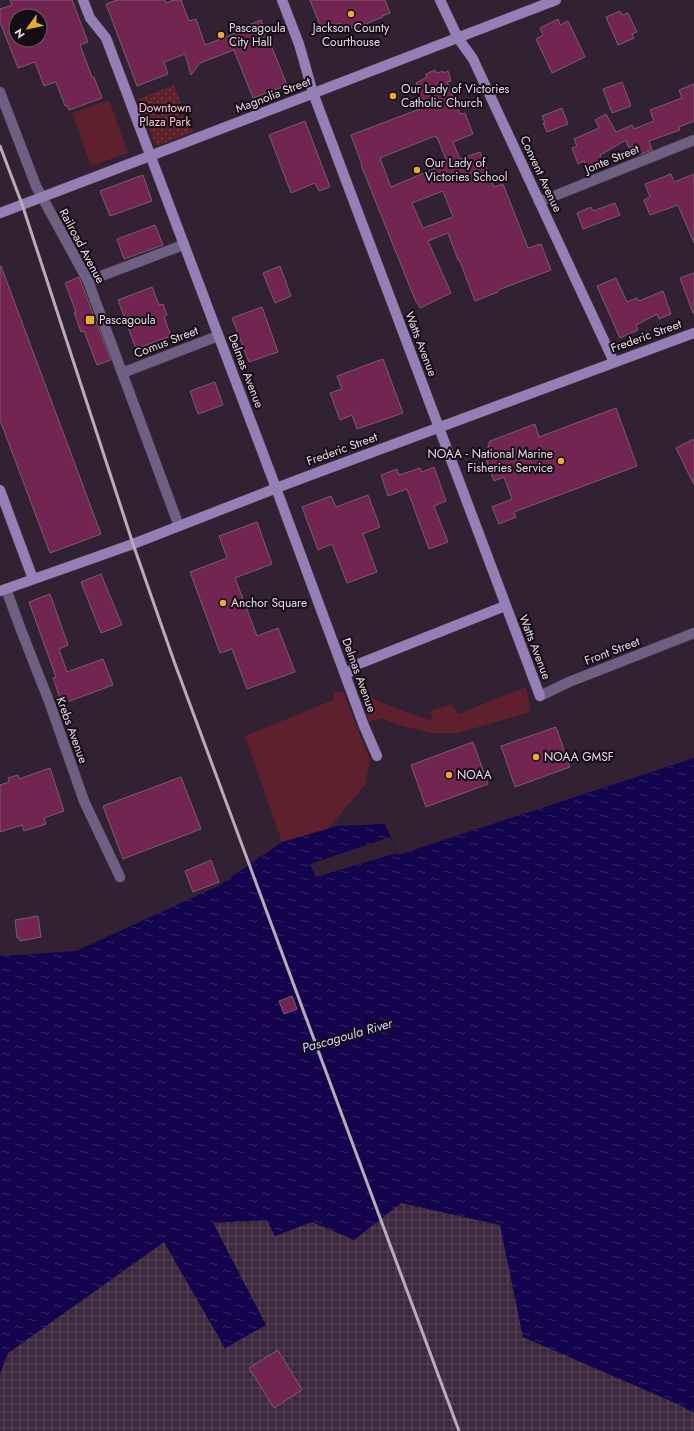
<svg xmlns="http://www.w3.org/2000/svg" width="694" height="1431" font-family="Jost,sans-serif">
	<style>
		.industrial { fill: url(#industrial-grid) }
		.grass { fill: #5e202c }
		.park { fill: url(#park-dots) }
		.water { fill: url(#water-ripples) }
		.pier { fill: #312132 }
		.building { fill: #732552; stroke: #785e6a; fill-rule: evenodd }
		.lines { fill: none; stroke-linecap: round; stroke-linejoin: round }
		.street-casing { stroke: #4e3f4f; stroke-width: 11 }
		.secondary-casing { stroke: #4e3f4f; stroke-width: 11 }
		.street { stroke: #6d6082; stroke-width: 10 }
		.secondary { stroke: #9580b5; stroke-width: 10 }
		.rail { stroke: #b8acb8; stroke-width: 3 }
		.poi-dot { fill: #e6ad36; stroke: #150d15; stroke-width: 1.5 }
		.labels { text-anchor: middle; stroke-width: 4; stroke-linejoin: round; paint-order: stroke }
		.poi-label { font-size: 12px; fill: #e6dbe6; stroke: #150d15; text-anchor: start }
		.street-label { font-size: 12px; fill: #e6dbe6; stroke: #150d15 }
		.park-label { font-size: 12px; fill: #fdc8cd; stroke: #150d15 }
		.water-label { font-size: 13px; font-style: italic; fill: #cdd2fe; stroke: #150d15 }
	</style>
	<defs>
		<pattern id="industrial-grid" width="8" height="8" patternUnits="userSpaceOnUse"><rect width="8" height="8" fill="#3d293e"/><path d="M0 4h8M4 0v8" fill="none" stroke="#59475a"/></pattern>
		<pattern id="park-dots" width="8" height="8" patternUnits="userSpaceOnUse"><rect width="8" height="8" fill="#5e202c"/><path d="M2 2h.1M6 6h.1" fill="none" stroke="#75404b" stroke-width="1.8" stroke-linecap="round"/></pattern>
		<pattern id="water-ripples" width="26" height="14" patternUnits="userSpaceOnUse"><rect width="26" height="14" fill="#14044e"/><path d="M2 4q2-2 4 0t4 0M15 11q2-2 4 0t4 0" fill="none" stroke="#362868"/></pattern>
	</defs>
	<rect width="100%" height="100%" fill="#312132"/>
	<polygon class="industrial" points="401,1203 500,1225 523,1337 680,1405 694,1413 694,1431 0,1431 0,1374 8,1353 164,1242 225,1348 266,1325 213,1223 267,1220 275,1236 312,1222 354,1240"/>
	<g class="grass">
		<polygon points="109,100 128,153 91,166 72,113"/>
		<polygon points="526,687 531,712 458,733 430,733 399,725 382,718 369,722 361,693 397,709 433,721 430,711 452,704 458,714"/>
		<polygon points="334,692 343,692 370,760 365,785 328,829 282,842 245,736 333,700"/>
	</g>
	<polygon class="park" points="174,85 193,132 156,146 138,99"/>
	<polygon class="water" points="694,758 694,1413 680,1405 523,1337 500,1225 401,1203 354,1240 312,1222 275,1236 267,1220 213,1223 266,1325 225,1348 164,1242 8,1353 0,1374 0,956 76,951 218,886 282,842 337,826 385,824 398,855"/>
	<polygon class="pier" points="390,837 397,853 316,877 310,864"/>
	<g class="building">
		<path d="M 10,0 L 72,0 L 88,42 L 80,45 L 92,77 L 94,77 L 102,98 L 69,110 L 67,105 L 65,106 L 56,82 L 44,86 L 35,62 L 18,68 L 0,22 L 0,9 L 12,5 ZM 16,16 L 40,16 L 40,40 L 16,40 Z"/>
		<polygon points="117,0 165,0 166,3 174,0 181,0 189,21 196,19 205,45 238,32 237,30 261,20 287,85 253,98 234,50 200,63 191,75 185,54 164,62 168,74 137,86 106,4"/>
		<polygon points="310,0 385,0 390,13 382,16 383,17 353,29 352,27 343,30 340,23 322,30"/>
		<polygon points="620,11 622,15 628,13 637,32 632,34 634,38 618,45 606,17"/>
		<polygon points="558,19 560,25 568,21 585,57 552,73 536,39 543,35 540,28"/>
		<path d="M 435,70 L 437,73 L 443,71 L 444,73 L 448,71 L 451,81 L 447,82 L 460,114 L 465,113 L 473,134 L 453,142 L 460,159 L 480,152 L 494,187 L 503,184 L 528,248 L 541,244 L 551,270 L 498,290 L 498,292 L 475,301 L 459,259 L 458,260 L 448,233 L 428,241 L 451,293 L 420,308 L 417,302 L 416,302 L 361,165 L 362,165 L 351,135 L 425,107 L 416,83 L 427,77 L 426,74 ZM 435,136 L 436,138 L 437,137 L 447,162 L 437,166 L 438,167 L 391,187 L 380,158 ZM 443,191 L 453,217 L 423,228 L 412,203 Z"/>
		<polygon points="622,82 631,106 612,113 603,89"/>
		<polygon points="694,84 694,121 679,127 680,130 649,141 652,150 638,155 635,146 629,148 626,140 600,155 601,159 596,162 597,164 586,168 584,161 578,164 572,148 577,146 574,139 597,129 599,127 595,120 606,114 616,132 632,125 634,129 654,121 650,110 682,98 679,90"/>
		<polygon points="562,108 568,124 547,132 543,123 545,123 542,116"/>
		<polygon points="305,121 330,187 319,191 315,183 291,193 269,135"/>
		<polygon points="671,174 674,182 694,174 694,243 678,205 650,215 644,200 650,197 645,184"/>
		<polygon points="143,175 152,201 110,216 100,191"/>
		<polygon points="615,203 620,215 583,229 577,213 591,207 593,211"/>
		<polygon points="155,225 163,245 124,259 117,239"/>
		<polygon points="0,266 1,266 101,534 50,553 0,420"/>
		<polygon points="280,266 291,296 275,303 263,273"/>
		<polygon points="694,273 694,313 693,313 680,278"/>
		<polygon points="79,277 111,360 97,365 84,331 81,332 74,312 76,312 65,283"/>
		<polygon points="616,278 627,302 637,298 639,301 663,291 671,314 659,319 657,314 636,325 638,330 620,338 597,286"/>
		<polygon points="152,287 159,305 163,304 167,315 164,317 171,336 136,349 118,300"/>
		<polygon points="262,307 278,352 249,362 232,318"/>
		<polygon points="383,359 403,413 357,429 352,415 340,420 330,393 342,389 337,376"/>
		<polygon points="215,382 223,405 198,414 190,391"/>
		<polygon points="616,408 637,466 514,512 516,517 499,524 492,507 512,499 504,477 494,481 485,456 490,441 535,424 539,437"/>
		<polygon points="694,439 694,485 676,448"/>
		<polygon points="434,467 446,501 434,506 448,542 429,549 407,489 388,496 381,475 397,469 399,475 420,468 422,472"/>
		<polygon points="368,495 380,527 363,534 377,572 347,583 332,544 318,550 302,507 331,496 336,507"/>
		<polygon points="257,522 272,564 235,578 257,636 278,628 295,672 247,689 232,649 220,653 190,572 227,558 219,536"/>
		<polygon points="101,574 122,625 101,633 81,582"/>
		<polygon points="50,594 68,645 59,649 67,672 103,659 113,685 62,704 53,678 56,677 29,602"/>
		<polygon points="556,727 570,767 515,787 501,746"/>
		<polygon points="473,742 488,784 426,807 411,765"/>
		<polygon points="50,768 64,811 44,818 46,824 24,831 22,825 0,832 0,785 9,782 8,778 18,775 19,779"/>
		<polygon points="181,777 201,829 123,859 103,806"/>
		<polygon points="211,860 219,882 193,892 185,871"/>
		<polygon points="38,916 41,937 20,941 19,938 17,938 15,920"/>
		<polygon points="292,996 297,1009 284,1014 279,1001"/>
		<polygon points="278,1350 302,1390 274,1408 249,1368"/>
	</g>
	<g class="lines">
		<g class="street-casing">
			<g id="street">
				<polyline points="0,92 36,186 88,281 179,526"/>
				<polyline points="539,202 694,140"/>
				<polyline points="88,281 183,245"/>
				<polyline points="122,373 218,336"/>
				<polyline points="6,589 21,630 50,704 84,801 120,877"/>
				<polyline points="540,696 569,682 694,633"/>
			</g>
		</g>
		<g class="secondary-casing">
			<g id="secondary">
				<polyline points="83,0 90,18 106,38 276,488 364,726 377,756"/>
				<polyline points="282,0 299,44 313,93 540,696"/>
				<polyline points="440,0 458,38 473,59 614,362"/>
				<polyline points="0,213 150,156 556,0"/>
				<polyline points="0,490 33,579"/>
				<polyline points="0,591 133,544 292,482 694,333"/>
				<polyline points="346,676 356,665 505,606"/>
			</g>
		</g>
		<use href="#street" class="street"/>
		<use href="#secondary" class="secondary"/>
		<polyline class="rail" points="0,146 22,204 133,544 175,664 459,1431"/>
	</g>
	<g class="poi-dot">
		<circle cx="351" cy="14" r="4"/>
		<circle cx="221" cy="35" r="4"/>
		<circle cx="393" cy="96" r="4"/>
		<circle cx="417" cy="170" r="4"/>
		<rect x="85" y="315" width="10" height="10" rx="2"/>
		<circle cx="561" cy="461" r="4"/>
		<circle cx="223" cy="603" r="4"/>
		<circle cx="536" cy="757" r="4"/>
		<circle cx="449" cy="775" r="4"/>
	</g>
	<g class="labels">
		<g class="poi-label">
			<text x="229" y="32">Pascagoula<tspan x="229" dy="14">City Hall</tspan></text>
			<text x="351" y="32" text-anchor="middle">Jackson County<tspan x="351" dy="14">Courthouse</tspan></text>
			<text x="401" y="93">Our Lady of Victories<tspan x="401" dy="14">Catholic Church</tspan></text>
			<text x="425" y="167">Our Lady of<tspan x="425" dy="14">Victories School</tspan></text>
			<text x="99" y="324">Pascagoula</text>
			<text x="553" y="458" text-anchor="end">NOAA - National Marine<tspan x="553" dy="14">Fisheries Service</tspan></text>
			<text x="231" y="607">Anchor Square</text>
			<text x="544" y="761">NOAA GMSF</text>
			<text x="457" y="779">NOAA</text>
		</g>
		<g class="street-label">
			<text transform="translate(273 95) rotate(-21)" y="4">Magnolia Street</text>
			<text transform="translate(612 159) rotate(-22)" y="4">Jonte Street</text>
			<text transform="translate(541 174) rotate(65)" y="4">Convent Avenue</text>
			<text transform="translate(82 246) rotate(62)" y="4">Railroad Avenue</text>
			<text transform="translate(646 336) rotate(-20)" y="4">Frederic Street</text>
			<text transform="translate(166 342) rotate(-21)" y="4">Comus Street</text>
			<text transform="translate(421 344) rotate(69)" y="4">Watts Avenue</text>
			<text transform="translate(246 371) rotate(69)" y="4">Delmas Avenue</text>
			<text transform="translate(342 449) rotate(-20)" y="4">Frederic Street</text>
			<text transform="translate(535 647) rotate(69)" y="4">Watts Avenue</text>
			<text transform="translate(612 651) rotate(-21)" y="4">Front Street</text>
			<text transform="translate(359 675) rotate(70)" y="4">Delmas Avenue</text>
			<text transform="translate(72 730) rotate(70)" y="4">Krebs Avenue</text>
		</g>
		<g class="park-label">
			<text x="165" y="112">Downtown<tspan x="165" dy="14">Plaza Park</tspan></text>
		</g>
		<g class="water-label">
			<text transform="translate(347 1035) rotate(-16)" y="5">Pascagoula River</text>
		</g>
	</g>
	<g transform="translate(28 28) rotate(237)"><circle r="19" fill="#150d15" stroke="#695f69"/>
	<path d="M0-3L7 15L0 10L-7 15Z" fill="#e6ad36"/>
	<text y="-6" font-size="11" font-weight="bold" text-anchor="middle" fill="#e6dbe6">N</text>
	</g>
</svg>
